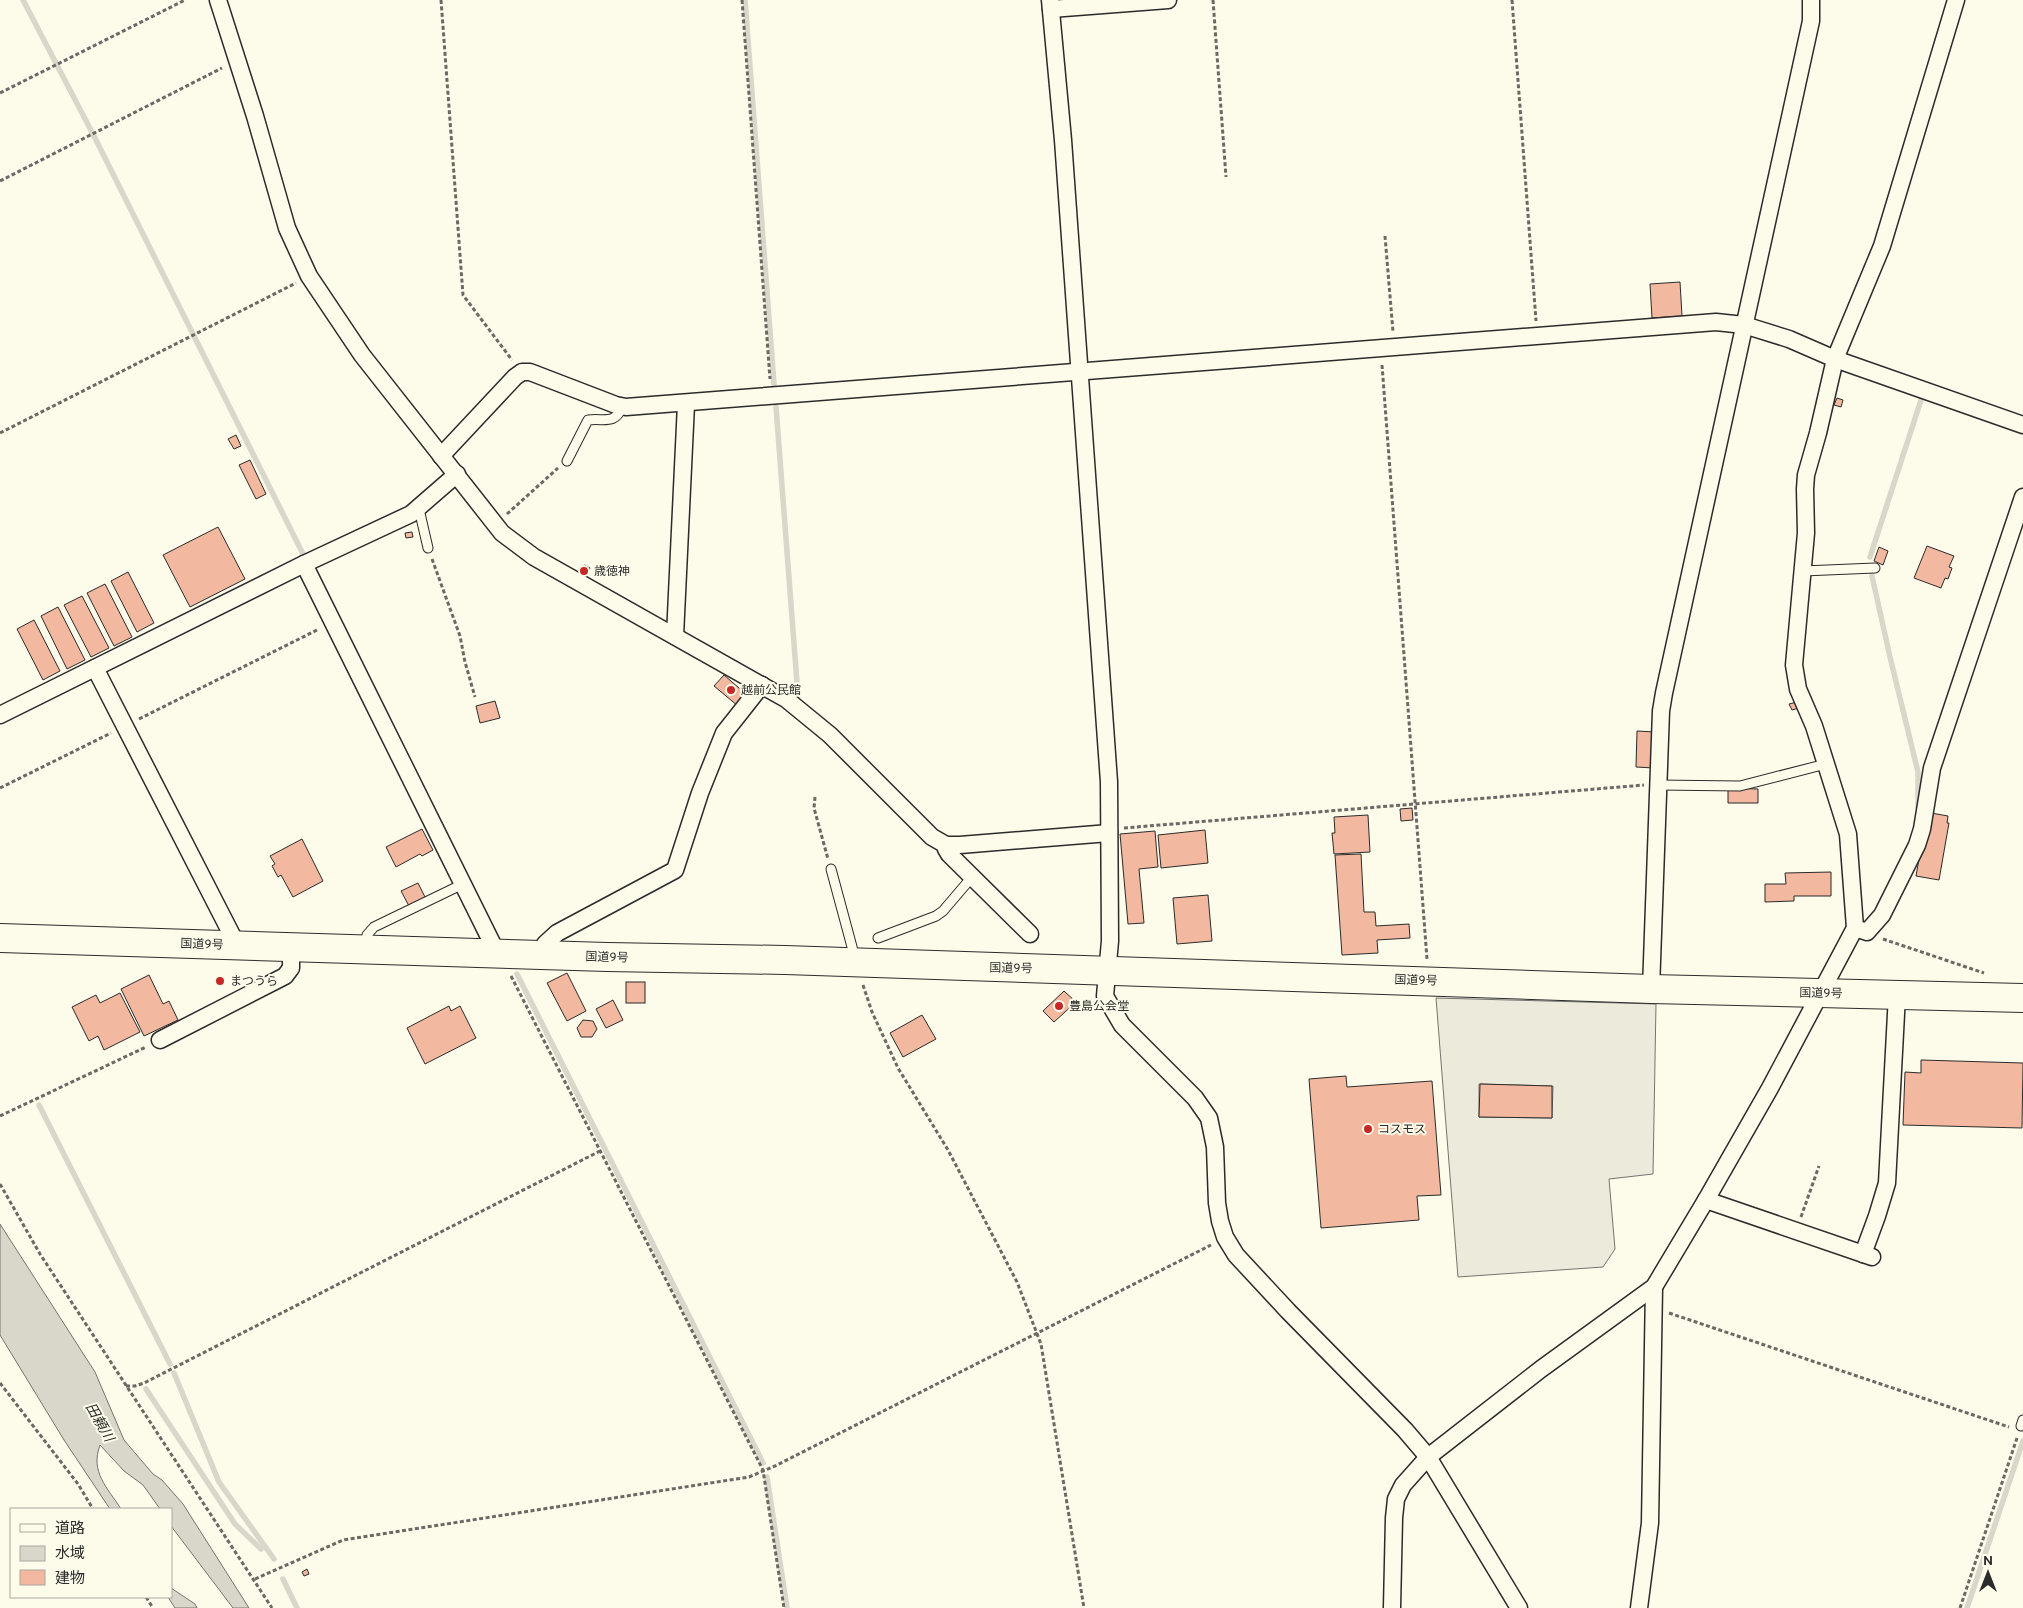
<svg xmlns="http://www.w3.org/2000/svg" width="2023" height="1608" font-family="Overpass,'Noto Sans JP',sans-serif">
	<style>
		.parking { fill: #eceadb; stroke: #74746e; fill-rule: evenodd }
		.water { fill: #d8d7c9; stroke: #74746e }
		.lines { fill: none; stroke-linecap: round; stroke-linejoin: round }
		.stream { stroke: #d8d7c9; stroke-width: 5.5 }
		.building { fill: #f2b8a0; stroke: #2b2b2b }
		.service-casing { stroke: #2b2b2b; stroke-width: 11 }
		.minor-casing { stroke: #2b2b2b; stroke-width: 19 }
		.trunk-casing { stroke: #2b2b2b; stroke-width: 30 }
		.path { stroke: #6a6964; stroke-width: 3; stroke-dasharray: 4 2.5; stroke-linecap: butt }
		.service { stroke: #fdfbea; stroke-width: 9 }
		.minor { stroke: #fdfbea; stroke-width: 16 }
		.trunk { stroke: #fdfbea; stroke-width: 28 }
		.poi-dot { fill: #c62828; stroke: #fdfbea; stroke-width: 2 }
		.labels { text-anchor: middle; stroke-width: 4; stroke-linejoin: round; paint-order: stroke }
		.poi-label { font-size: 12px; fill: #2b2b2b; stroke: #fdfbea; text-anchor: start }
		.street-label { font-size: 12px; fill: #2b2b2b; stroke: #fdfbea }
		.water-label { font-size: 14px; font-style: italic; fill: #2b2b2b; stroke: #fdfbea }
	</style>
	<rect width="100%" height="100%" fill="#fdfbea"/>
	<path class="parking" d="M 1436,998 L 1656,1004 L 1653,1174 L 1609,1179 L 1615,1249 L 1603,1267 L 1458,1277 ZM 1479,1084 L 1553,1086 L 1552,1118 L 1479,1117 Z"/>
	<g class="water">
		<path d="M 0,1224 L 95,1372 L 124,1440 L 153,1474 L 162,1480 L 183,1504 L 249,1608 L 233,1608 L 171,1526 L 171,1509 L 160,1509 L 143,1485 L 124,1471 L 100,1445 C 90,1472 107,1487 121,1509 L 110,1509 L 64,1440 L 0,1335 Z"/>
		<polygon points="171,1588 195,1604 197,1608 175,1608 168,1597 171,1597"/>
	</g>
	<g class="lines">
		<g class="stream">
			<polyline points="23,0 95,138 304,556"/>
			<polyline points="745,0 774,384"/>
			<polyline points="776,407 798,696"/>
			<polyline points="1870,557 1922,397"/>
			<polyline points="1872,576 1890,657 1918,772 1918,807"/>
			<polyline points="517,974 763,1463"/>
			<polyline points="39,1105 170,1364"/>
			<polyline points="174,1373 219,1482 274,1559"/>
			<polyline points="146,1389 235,1524 261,1549"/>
			<polyline points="767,1477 787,1608"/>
			<polyline points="283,1579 297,1608"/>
			<polyline points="1967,1608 2023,1441"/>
		</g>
	</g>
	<g class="building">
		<polygon points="1680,282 1682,316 1652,318 1650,284"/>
		<polygon points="1837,398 1843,400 1841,407 1834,405"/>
		<polygon points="236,435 241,446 234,449 228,439"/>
		<polygon points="250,460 266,494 256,499 239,465"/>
		<polygon points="218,527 245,579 190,607 163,555"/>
		<polygon points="412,532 413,537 406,538 405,533"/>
		<polygon points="1927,546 1954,556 1949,567 1952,568 1948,579 1945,578 1941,588 1914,578"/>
		<polygon points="1879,547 1888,551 1883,565 1874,561"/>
		<polygon points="584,565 590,568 584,578 578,574"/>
		<polygon points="128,572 154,623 137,632 111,581"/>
		<polygon points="105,584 132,637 114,646 87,593"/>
		<polygon points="82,596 109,648 91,657 64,605"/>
		<polygon points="58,607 85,660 67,669 41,616"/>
		<polygon points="34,620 60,671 43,680 17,629"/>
		<polygon points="724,675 747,695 738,706 714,686"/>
		<polygon points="495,701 500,718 480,723 476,706"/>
		<polygon points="1797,702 1799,708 1792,710 1789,704"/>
		<polygon points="1637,731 1655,732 1654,768 1636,767"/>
		<polygon points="1728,788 1758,789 1758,803 1728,803"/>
		<polygon points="1412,808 1413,820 1401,821 1400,809"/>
		<polygon points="1931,813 1948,816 1947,823 1949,823 1939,880 1916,876 1921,847 1925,848"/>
		<polygon points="1368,815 1370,852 1334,854 1332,833 1335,833 1334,817"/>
		<polygon points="422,829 433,850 422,856 420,854 396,867 386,847"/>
		<polygon points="1205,830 1208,863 1161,868 1158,835"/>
		<polygon points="1155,831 1158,867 1139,869 1144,923 1128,924 1120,834"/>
		<polygon points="302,839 323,881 293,897 281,875 278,877 272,866 275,864 270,856"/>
		<polygon points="1361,854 1364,912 1375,912 1376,926 1409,924 1410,938 1377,940 1378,953 1342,955 1335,855"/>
		<polygon points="1831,872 1831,896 1794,896 1794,901 1765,902 1765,884 1786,884 1785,873"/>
		<polygon points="418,883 425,897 409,906 401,891"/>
		<polygon points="1208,895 1212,941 1177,944 1173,898"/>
		<polygon points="567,973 586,1011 567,1021 547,983"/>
		<polygon points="149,975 163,1004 169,1001 178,1020 144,1036 121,989"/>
		<rect x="626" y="982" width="19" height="21"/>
		<polygon points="1064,991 1076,1002 1054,1022 1043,1011"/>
		<polygon points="120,993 140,1032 104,1050 98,1036 89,1041 72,1007 96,995 100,1003"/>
		<polygon points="613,1000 623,1020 606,1028 596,1009"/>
		<polygon points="449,1006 451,1011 460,1006 476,1038 425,1064 407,1028"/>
		<polygon points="922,1015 936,1039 903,1057 890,1033"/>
		<polygon points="583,1020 593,1021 597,1029 592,1037 581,1037 577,1028"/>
		<polygon points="1921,1060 2023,1063 2022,1128 1903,1125 1905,1072 1921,1073"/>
		<polygon points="1346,1076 1347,1087 1432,1081 1441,1195 1417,1196 1419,1220 1321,1228 1309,1079"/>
		<polygon points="1480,1084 1552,1086 1552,1118 1479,1117"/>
		<polygon points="307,1569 309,1574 304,1576 302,1572"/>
	</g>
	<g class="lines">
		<g class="service-casing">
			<g id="service">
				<path d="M 567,461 L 588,420 C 604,418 615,425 622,407"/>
				<polyline points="419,509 428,548"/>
				<polyline points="1803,571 1875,568"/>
				<polyline points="1658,785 1740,786 1826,764"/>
				<polyline points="831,869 855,958"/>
				<polyline points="878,938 936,916 943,911 972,877"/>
				<polyline points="365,946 367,935 374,927 463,884"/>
				<polyline points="2021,1426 2023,1420"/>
			</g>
		</g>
		<g class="minor-casing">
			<g id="minor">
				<polyline points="218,0 255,116 287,228 309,276 362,355 502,533 534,557 786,699 830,735 932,837 946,845 960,845 1109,833"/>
				<polyline points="1050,0 1063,140 1109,782 1110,941 1105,996 1122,1025 1195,1098 1209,1118 1215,1147 1217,1203 1220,1221 1225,1237 1236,1255 1288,1311 1405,1430 1428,1457 1519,1608"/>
				<polyline points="1051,9 1168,0"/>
				<polyline points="441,456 515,377 522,372 530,372 616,405 626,407 1716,322 1744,325 1789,339 1835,359 2023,425"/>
				<polyline points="304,564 497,953"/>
				<polyline points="675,636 686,404"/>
				<polyline points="95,668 237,945"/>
				<polyline points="0,715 304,564 411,514 457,474"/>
				<polyline points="946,845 946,849 949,854 1030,934"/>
				<polyline points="1855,928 1867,932 1882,915 1917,845 1922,829 1932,768 2023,497"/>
				<polyline points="544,955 545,944 557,933 675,870 700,793 724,733 762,685"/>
				<polyline points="1651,989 1661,711 1664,693 1811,21 1811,0"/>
				<polyline points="160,1040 285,976 291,968 291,946"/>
				<polyline points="1706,1200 1872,1257"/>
				<polyline points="1863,1254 1877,1216 1887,1183 1897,995"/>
				<polyline points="1392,1608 1394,1518 1396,1499 1403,1485 1428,1457 1541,1369 1654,1287 1706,1200 1770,1088 1855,928 1848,834 1814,726 1798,689 1794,665 1806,533 1805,489 1806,475 1818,433 1835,359 1882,246 1956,0"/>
				<polyline points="1639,1608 1650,1523 1654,1287"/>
			</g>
		</g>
		<g class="trunk-casing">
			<polyline id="trunk" points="0,938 607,957 785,960 1651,989 2023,998"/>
		</g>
		<g class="path">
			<polyline points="441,0 463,295 512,360"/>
			<polyline points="742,0 770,379"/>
			<polyline points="1213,0 1226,177"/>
			<polyline points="1512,0 1536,321"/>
			<polyline points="0,93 185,0"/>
			<polyline points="0,181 222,68"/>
			<polyline points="1385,236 1393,332"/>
			<polyline points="1382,365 1427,959"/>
			<polyline points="0,433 296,283"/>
			<polyline points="507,514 558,468"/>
			<polyline points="432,559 460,636 465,662 475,697"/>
			<polyline points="139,719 319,629"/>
			<polyline points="0,788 111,733"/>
			<polyline points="815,797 814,808 828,859"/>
			<polyline points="1124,828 1644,785"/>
			<polyline points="1883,939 1984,973"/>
			<polyline points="511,976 763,1470 784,1608"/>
			<polyline points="863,985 872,1012 898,1068 948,1150 1017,1282 1041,1344 1084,1608"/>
			<polyline points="0,1116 146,1047"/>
			<polyline points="0,1184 40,1254 272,1608"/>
			<polyline points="1801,1217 1819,1166"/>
			<polyline points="1669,1313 2009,1427"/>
			<polyline points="0,1383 78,1484 93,1509"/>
			<polyline points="126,1386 135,1386 144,1383 600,1151"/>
			<polyline points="255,1579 343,1540 749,1477 775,1466 1211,1245"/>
			<polyline points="146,1597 153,1608"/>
			<polyline points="1960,1608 2017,1438"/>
		</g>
		<use href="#service" class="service"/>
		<use href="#minor" class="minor"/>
		<use href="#trunk" class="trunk"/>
	</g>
	<g class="poi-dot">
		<circle cx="584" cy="571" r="5"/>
		<circle cx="731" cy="690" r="5"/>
		<circle cx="220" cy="981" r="5"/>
		<circle cx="1059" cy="1006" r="5"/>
		<circle cx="1368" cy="1129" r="5"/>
	</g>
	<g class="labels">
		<g class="poi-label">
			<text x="594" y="575">歳徳神</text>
			<text x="741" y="694">越前公民館</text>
			<text x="230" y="985">まつうら</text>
			<text x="1069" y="1010">豊島公会堂</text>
			<text x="1378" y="1133">コスモス</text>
		</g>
		<g class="street-label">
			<text transform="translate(202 944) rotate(2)" y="4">国道9号</text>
			<text transform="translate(607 957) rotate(2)" y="4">国道9号</text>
			<text transform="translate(1011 968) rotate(1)" y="4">国道9号</text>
			<text transform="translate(1416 980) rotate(2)" y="4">国道9号</text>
			<text transform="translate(1821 993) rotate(1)" y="4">国道9号</text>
		</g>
		<g class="water-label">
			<text transform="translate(100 1422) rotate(60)" y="5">田頼川</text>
		</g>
	</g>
	<rect x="10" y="1508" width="162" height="90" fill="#fdfbea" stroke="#a9a89e"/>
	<rect x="20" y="1524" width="25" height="8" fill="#fdfbea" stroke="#a9a89e"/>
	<text x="55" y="1533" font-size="15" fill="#2b2b2b">道路</text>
	<rect x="20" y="1546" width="25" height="15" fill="#d8d7c9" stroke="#a9a89e"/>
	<text x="55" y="1558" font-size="15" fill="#2b2b2b">水域</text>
	<rect x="20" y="1570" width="25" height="15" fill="#f2b8a0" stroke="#a9a89e"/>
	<text x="55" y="1583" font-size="15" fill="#2b2b2b">建物</text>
	<g transform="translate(1988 1573)" stroke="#fdfbea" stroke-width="4" paint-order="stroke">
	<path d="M0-4L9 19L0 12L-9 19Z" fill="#2b2b2b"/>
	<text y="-8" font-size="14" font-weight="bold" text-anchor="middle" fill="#2b2b2b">N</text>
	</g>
</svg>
